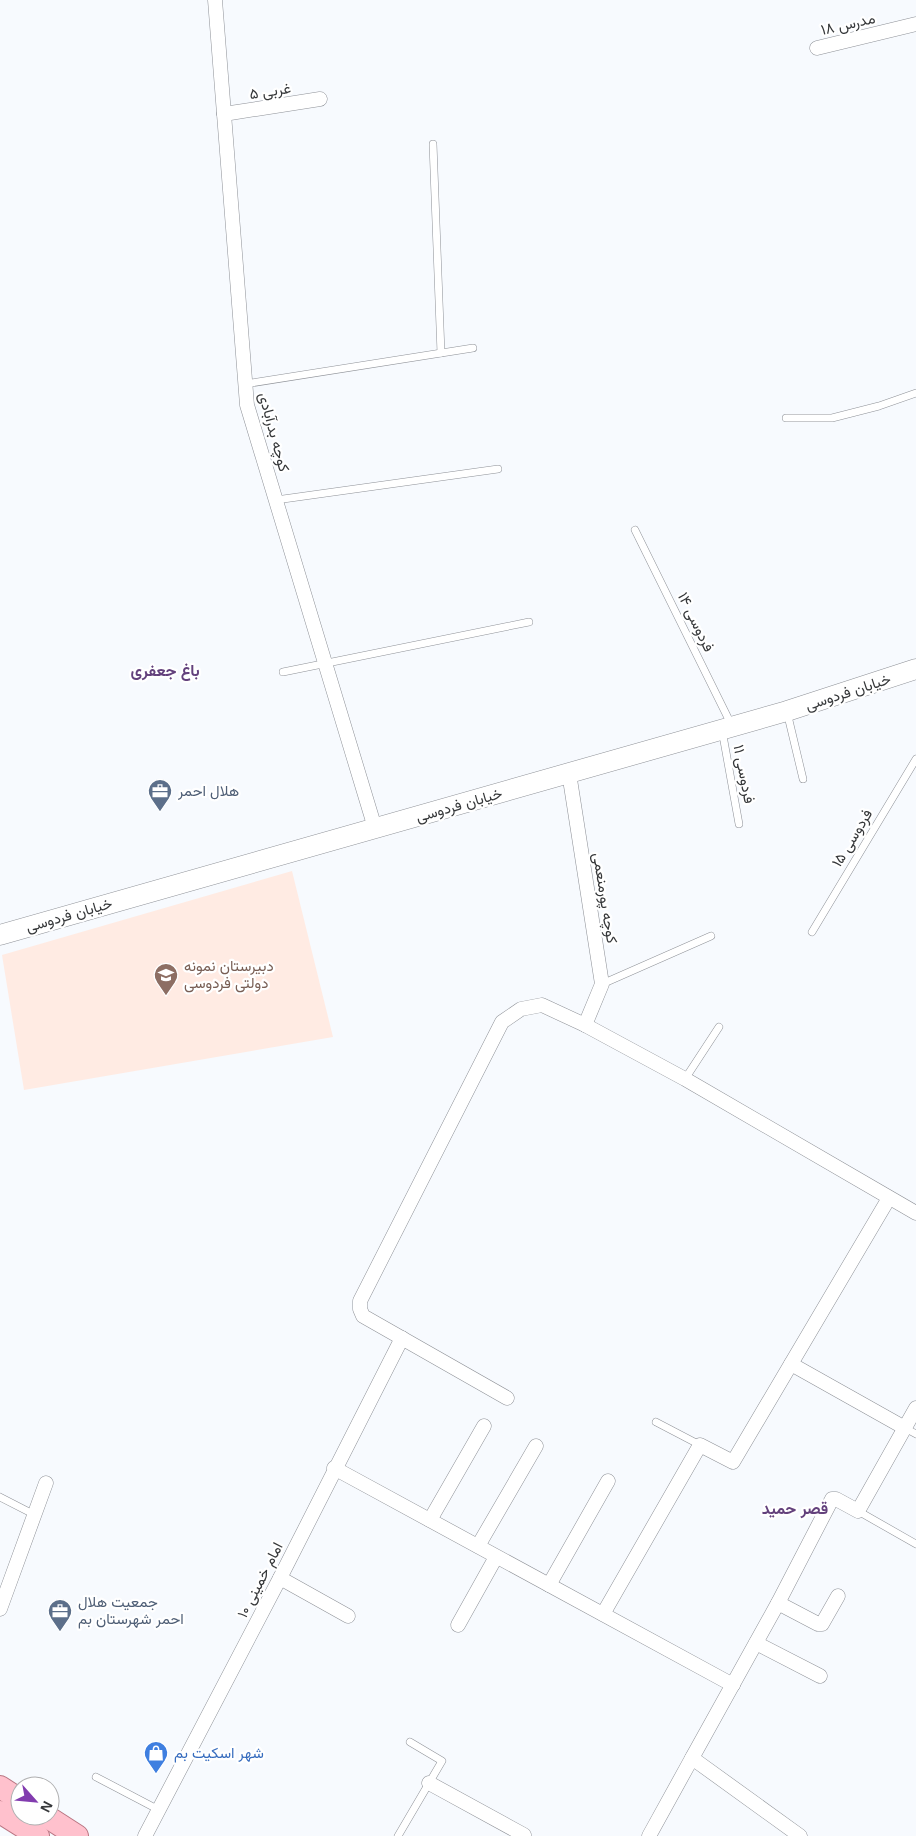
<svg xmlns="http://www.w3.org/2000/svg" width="916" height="1836" font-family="Arial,Vazirmatn,sans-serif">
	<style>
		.education { fill: #ffebe3 }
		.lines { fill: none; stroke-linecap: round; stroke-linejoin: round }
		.lane-casing { stroke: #8e9197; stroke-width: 8 }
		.street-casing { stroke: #8e9197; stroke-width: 15 }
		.secondary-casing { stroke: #8e9197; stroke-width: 21 }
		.primary-casing { stroke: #b97683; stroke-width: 24 }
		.lane { stroke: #fff; stroke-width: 7 }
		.street { stroke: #fff; stroke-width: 14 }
		.secondary { stroke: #fff; stroke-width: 20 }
		.primary { stroke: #ffc1cd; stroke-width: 22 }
		.labels { text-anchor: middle; stroke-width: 4.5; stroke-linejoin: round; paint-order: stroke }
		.street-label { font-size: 15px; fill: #36383a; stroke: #fff }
		.service-label { font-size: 15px; fill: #4e5e75; stroke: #fff; text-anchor: start }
		.education-label { font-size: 15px; fill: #785e54; stroke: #fff; text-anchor: start }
		.shop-label { font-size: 15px; fill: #366cbe; stroke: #fff; text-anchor: start }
		.neighbourhood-label { font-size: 16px; font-weight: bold; fill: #63417c; stroke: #fff }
	</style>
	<rect width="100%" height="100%" fill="#f7fafe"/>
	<polygon class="education" points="292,871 333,1037 24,1090 2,955"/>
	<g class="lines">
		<g class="lane-casing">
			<g id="lane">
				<polyline points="433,144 441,353"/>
				<polyline points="245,384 473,348"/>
				<polyline points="786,418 832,418 879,406 916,393"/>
				<polyline points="276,500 498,469"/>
				<polyline points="635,530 731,724"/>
				<polyline points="283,672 529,622"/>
				<polyline points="787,712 803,779"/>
				<polyline points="722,730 739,824"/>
				<polyline points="812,932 916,759"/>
				<polyline points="602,984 711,936"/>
				<polyline points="685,1079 719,1027"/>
				<polyline points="656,1422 700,1445"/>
				<polyline points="905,1428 916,1434"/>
				<polyline points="0,1497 35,1515"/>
				<polyline points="858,1511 916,1544"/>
				<polyline points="96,1777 159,1810"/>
				<polyline points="398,1836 442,1761 410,1742"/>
			</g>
		</g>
		<g class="street-casing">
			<g id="street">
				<polyline points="215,0 247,405 375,828"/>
				<polyline points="817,48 916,24"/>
				<polyline points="224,114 320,99"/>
				<polyline points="569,773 602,984 585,1025"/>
				<polyline points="791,1364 905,1428"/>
				<polyline points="507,1398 363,1316 360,1309 360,1301 502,1022 521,1009 542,1005 585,1025 685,1079 916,1213"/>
				<polyline points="334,1468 733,1685"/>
				<polyline points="430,1520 484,1426"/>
				<polyline points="478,1546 536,1446"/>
				<polyline points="280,1578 348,1616"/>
				<polyline points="549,1585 608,1481"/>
				<polyline points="778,1603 818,1624 822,1624 838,1596"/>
				<polyline points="0,1609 46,1483"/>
				<polyline points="603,1614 700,1445 733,1462 889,1198"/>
				<polyline points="458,1625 496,1557"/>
				<polyline points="756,1643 820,1676"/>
				<polyline points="429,1783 524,1835"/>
				<polyline points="145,1836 280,1578 402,1338"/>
				<polyline points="649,1836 692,1758"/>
				<polyline points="800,1836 692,1758 778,1603 832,1499 836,1499 858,1511 916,1408"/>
			</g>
		</g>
		<g class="secondary-casing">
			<polyline id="secondary" points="0,935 787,711 916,669"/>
		</g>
		<g class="primary-casing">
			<g id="primary">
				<polyline points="0,1787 20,1800"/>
				<polyline points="0,1812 38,1836"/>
				<polyline points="46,1816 77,1836"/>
			</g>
		</g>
		<use href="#lane" class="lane"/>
		<use href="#street" class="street"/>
		<use href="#secondary" class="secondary"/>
		<use href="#primary" class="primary"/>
	</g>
	<defs>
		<g id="office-pin" transform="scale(1.25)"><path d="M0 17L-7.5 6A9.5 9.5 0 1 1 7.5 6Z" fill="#5c6f8a" stroke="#fff"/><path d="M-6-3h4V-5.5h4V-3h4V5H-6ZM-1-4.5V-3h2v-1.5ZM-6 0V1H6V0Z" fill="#fff"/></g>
		<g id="school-pin" transform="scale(1.25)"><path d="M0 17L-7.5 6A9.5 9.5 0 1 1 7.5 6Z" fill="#8d6e63" stroke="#fff"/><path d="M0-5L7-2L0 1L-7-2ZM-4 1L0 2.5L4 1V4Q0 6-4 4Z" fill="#fff"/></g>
		<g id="shop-pin" transform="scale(1.25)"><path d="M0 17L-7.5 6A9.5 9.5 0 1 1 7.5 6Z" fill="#3f7fe0" stroke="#fff"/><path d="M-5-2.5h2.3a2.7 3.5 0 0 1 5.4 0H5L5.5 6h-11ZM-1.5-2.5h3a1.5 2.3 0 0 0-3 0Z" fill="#fff"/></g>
	</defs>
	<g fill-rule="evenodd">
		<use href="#office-pin" x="160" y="791"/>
		<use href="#school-pin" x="166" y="975"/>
		<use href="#office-pin" x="60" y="1611"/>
		<use href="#shop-pin" x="156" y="1753"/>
	</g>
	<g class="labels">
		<g class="street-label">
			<text transform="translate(848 24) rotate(-13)" y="5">مدرس ۱۸</text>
			<text transform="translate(270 91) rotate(-9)" y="5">۵ غربی</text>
			<text transform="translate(274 432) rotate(75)" y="5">کوچه بدرآبادی</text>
			<text transform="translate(696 622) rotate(64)" y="5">فردوسی ۱۴</text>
			<text transform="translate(848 692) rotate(-18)" y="5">خیابان فردوسی</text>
			<text transform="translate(744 774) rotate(79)" y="5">فردوسی ۱۱</text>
			<text transform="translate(459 805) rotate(-16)" y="5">خیابان فردوسی</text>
			<text transform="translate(852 838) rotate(-59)" y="5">فردوسی ۱۵</text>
			<text transform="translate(605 898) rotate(81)" y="5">کوچه پورمنعمی</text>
			<text transform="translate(69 915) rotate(-16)" y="5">خیابان فردوسی</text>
			<text transform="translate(260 1580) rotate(-63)" y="5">امام خمینی ۱۰</text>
		</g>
		<g class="service-label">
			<text x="178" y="796">هلال احمر</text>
			<text x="78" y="1607">جمعیت هلال<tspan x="78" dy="17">احمر شهرستان بم</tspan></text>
		</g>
		<g class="education-label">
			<text x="184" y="971">دبیرستان نمونه<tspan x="184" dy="17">دولتی فردوسی</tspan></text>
		</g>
		<g class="shop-label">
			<text x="174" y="1758">شهر اسکیت بم</text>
		</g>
		<g class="neighbourhood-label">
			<text x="165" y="676">باغ جعفری</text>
			<text x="795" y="1514">قصر حمید</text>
		</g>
	</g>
	<g transform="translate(35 1801) rotate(117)"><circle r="24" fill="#ffffff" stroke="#afafb0"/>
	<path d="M0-4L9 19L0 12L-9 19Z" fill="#823caf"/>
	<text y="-8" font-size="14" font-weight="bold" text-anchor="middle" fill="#36383a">N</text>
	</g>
</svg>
